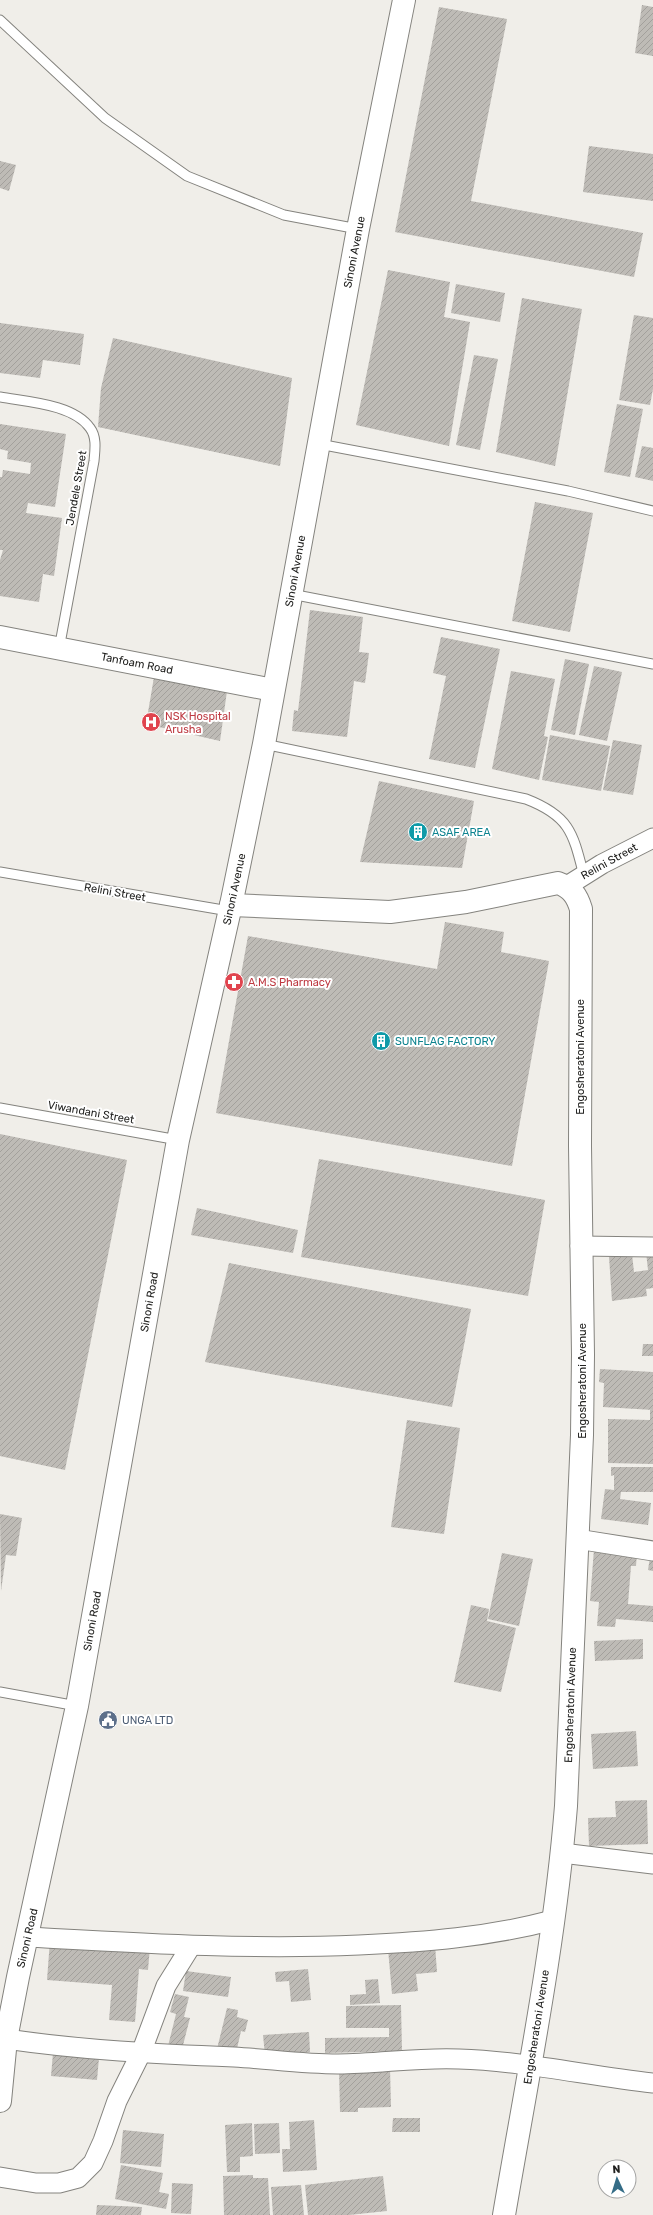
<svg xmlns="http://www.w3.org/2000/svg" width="653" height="2215" font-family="Rubik,sans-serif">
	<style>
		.building { fill: url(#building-hatch) }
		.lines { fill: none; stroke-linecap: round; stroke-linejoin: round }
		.lane-casing { stroke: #84837e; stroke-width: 11 }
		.street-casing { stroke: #84837e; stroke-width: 21 }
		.secondary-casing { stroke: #84837e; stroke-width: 24 }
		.lane { stroke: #fff; stroke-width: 9 }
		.street { stroke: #fff; stroke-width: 19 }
		.secondary { stroke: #fff; stroke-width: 22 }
		.labels { text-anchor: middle; stroke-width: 4; stroke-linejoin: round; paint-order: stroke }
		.street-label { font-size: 11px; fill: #21211f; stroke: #fff }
		.health-label { font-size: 11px; fill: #be3a42; stroke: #fff; text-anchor: start }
		.culture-label { font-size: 11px; fill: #0d838f; stroke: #fff; text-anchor: start }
		.service-label { font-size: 11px; fill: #4e5e75; stroke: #fff; text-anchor: start }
	</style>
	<defs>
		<pattern id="building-hatch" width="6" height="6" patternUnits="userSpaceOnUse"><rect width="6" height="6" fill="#bebbb6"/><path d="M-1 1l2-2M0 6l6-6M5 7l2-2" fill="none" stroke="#a3a09c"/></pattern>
	</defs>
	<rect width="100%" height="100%" fill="#f0eee9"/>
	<g class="building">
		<polygon points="642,5 653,7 653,56 635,53"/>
		<polygon points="439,7 507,19 471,201 643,233 634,277 395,232"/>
		<polygon points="589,146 653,154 653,201 583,192"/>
		<polygon points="0,161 16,165 9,191 0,188"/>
		<polygon points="388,270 450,282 444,317 470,322 449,446 356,425"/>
		<polygon points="456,284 505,293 500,322 451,313"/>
		<polygon points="522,298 582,309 555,466 496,452"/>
		<polygon points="634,315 653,318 653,389 650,405 619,400"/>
		<polygon points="0,323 84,334 80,365 43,360 40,378 0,373"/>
		<polygon points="113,338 292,378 280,466 98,427 101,388"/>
		<polygon points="474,355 498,359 480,450 456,445"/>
		<polygon points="617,404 643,409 630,477 604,472"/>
		<polygon points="0,424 66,434 55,507 28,503 26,513 62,518 54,576 43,574 39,602 0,596 0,560 3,550 0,550 0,477 2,477 3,470 30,474 31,463 7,459 8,451 0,449"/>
		<polygon points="642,446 653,448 653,481 635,477"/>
		<polygon points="535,502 593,513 570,632 512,621"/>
		<polygon points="310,610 363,617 359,652 369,653 365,683 354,681 347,737 292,731 294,710 298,711"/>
		<polygon points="441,637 500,649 475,768 429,759 446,676 433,673"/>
		<polygon points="565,659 589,664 575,735 551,730"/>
		<polygon points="594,666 622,672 607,741 579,735"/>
		<polygon points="511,671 555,679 544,736 548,737 539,780 492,769"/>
		<polygon points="154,677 227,691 220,741 146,724"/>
		<polygon points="550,735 610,746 601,791 542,780"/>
		<polygon points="613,740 642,745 633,795 603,790"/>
		<polygon points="379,781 474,801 462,868 360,862"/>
		<polygon points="445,922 504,932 501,952 549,961 512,1166 216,1113 248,936 437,969"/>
		<polygon points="0,1134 127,1160 65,1470 0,1456"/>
		<polygon points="319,1159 545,1200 528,1296 301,1257"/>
		<polygon points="197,1208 298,1230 293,1253 191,1235"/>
		<polygon points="653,1251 653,1288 646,1289 647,1296 612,1301 609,1257 632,1254 634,1272 648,1270 646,1252"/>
		<polygon points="229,1263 471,1309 452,1407 205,1362"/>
		<polygon points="643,1344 653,1344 653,1356 642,1356"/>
		<polygon points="600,1369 653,1372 653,1410 603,1407 604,1383 599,1382"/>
		<polygon points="650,1410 653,1410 653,1464 608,1463 608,1419 650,1420"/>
		<polygon points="407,1420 460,1428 444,1534 391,1527"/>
		<polygon points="611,1467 653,1467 653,1492 621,1492 620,1499 651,1503 648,1525 601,1519 605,1489 614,1490 614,1475 611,1476"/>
		<polygon points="0,1514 22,1518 16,1556 6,1555 1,1591"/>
		<polygon points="594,1549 637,1553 636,1566 631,1566 628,1604 653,1606 653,1622 616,1619 615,1627 597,1626 599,1602 590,1601"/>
		<polygon points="502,1553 533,1559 519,1626 488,1619"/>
		<polygon points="650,1557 653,1557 653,1571 648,1570"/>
		<polygon points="471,1605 489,1609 487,1621 516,1628 501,1692 454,1682"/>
		<polygon points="643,1639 643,1659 595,1661 594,1641"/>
		<polygon points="636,1731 638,1766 593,1769 591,1734"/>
		<polygon points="647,1800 648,1844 589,1846 588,1818 616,1817 615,1801"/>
		<polygon points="50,1940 150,1947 148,1970 139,1969 135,2022 109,2020 112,1985 47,1980"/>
		<polygon points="435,1945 437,1972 416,1974 418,1991 392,1994 388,1949"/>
		<polygon points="308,1969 311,2000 291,2002 289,1981 276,1982 275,1972"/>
		<polygon points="186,1971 231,1977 228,1997 183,1991"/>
		<polygon points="378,1979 380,2003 350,2005 350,1995 366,1994 365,1980"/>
		<polygon points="175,1994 189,1997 184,2017 190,2018 182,2049 168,2046 176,2014 170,2012"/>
		<polygon points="401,2005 402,2051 325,2053 325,2038 389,2037 389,2028 346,2028 346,2006"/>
		<polygon points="227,2008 238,2010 237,2017 248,2020 245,2032 241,2031 236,2053 217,2049"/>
		<polygon points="309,2032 310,2052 265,2055 263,2035"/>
		<polygon points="53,2053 99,2058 97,2080 51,2076"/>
		<polygon points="390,2068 391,2107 358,2108 358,2112 340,2112 339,2070"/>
		<polygon points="393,2118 420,2118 420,2132 392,2132"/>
		<polygon points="314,2120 317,2170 283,2172 282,2149 290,2149 289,2122"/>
		<polygon points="252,2123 253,2156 240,2157 240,2172 227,2172 225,2125"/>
		<polygon points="279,2123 280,2153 255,2154 254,2124"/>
		<polygon points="123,2130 164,2134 161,2167 120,2163"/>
		<polygon points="121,2165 163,2173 159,2192 169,2194 166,2209 115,2199"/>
		<polygon points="253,2175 253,2178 268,2178 270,2215 224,2215 223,2176"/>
		<polygon points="383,2176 387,2211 349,2215 308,2215 305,2185"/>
		<polygon points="172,2183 193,2184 191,2214 171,2213"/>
		<polygon points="301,2185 304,2215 273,2215 271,2187"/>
		<polygon points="97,2205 142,2207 141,2215 96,2215"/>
	</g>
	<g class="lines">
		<g class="lane-casing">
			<g id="lane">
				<polyline points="0,20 105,118 187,176 284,215 358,229"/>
				<path d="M 0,397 C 27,402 73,404 90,428 C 97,437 95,450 94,461 L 59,649"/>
				<polyline points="319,444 568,491 653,511"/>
				<polyline points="291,594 653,664"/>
				<path d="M 264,744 L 526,799 C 570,816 573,833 584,876"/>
				<polyline points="0,872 229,911"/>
				<polyline points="0,1108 178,1140"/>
				<polyline points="0,1692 77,1706"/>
			</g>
		</g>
		<g class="street-casing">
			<g id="street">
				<polyline points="567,886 602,864 653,838"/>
				<polyline points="580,1246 653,1247"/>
				<polyline points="577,1539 653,1551"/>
				<polyline points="562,1853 653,1864"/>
				<path d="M 27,1937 C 138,1943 248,1950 359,1945 C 425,1942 489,1937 553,1920"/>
				<path d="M 6,2039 C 82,2050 157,2054 234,2057 C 269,2059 303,2064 338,2064 C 378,2064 418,2057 459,2059 C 524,2061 588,2076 653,2083"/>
				<polyline points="0,2177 36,2183 59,2183 78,2178 93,2163 103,2141 117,2101 141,2053 166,1986 191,1946"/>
			</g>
		</g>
		<g class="secondary-casing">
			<g id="secondary">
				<polyline points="0,637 273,690"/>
				<path d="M 231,905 L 390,912 L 466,902 L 558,883 C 572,888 577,896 581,909 L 580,1146 L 583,1355 L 582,1435 L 566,1806 C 555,1943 527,2080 504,2215"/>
				<polyline points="0,2101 6,2039 18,1977 77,1706 178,1140 231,905 264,744 358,229 404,0"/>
			</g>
		</g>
		<use href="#lane" class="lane"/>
		<use href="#street" class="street"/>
		<use href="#secondary" class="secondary"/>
	</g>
	<defs>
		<g id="hospital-disc" transform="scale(1)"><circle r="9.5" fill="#e0444e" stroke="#fff"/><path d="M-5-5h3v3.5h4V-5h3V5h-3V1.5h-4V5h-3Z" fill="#fff"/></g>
		<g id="building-disc" transform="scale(1)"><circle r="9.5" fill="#0f9aa8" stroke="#fff"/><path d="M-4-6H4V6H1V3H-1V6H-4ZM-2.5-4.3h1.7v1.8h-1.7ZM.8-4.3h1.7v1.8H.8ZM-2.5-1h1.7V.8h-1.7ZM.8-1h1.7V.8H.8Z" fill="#fff"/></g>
		<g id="pharmacy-disc" transform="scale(1)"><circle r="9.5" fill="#e0444e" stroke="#fff"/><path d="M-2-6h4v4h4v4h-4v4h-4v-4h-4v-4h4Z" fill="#fff"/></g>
		<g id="civic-disc" transform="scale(1)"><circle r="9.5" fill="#5c6f8a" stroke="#fff"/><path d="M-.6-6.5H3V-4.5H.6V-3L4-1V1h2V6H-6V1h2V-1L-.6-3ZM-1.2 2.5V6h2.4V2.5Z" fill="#fff"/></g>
	</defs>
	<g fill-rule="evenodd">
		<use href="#hospital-disc" x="151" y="722"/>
		<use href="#building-disc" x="418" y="832"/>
		<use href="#pharmacy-disc" x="234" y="982"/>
		<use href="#building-disc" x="381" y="1041"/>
		<use href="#civic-disc" x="108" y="1720"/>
	</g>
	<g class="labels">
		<g class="street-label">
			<text transform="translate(354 252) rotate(-79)" y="4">Sinoni Avenue</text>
			<text transform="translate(76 488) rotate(-80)" y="4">Jendele Street</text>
			<text transform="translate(295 571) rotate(-80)" y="4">Sinoni Avenue</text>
			<text transform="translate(137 663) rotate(11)" y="4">Tanfoam Road</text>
			<text transform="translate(609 861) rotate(-29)" y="4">Relini Street</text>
			<text transform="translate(234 889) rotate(-78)" y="4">Sinoni Avenue</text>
			<text transform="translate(115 892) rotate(10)" y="4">Relini Street</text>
			<text transform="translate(580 1057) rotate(-90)" y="4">Engosheratoni Avenue</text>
			<text transform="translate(91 1112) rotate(10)" y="4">Viwandani Street</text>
			<text transform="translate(149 1302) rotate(-80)" y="4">Sinoni Road</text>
			<text transform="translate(582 1381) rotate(-90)" y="4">Engosheratoni Avenue</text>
			<text transform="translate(92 1621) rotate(-80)" y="4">Sinoni Road</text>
			<text transform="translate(570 1705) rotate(-88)" y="4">Engosheratoni Avenue</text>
			<text transform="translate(27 1938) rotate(-77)" y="4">Sinoni Road</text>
			<text transform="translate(536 2027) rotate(-81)" y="4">Engosheratoni Avenue</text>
		</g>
		<g class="health-label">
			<text x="165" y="720">NSK Hospital<tspan x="165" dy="13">Arusha</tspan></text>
			<text x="248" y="986">A.M.S Pharmacy</text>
		</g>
		<g class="culture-label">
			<text x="432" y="836">ASAF AREA</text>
			<text x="395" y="1045">SUNFLAG FACTORY</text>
		</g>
		<g class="service-label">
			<text x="122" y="1724">UNGA LTD</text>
		</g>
	</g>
	<g transform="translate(617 2179) rotate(356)"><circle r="19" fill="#ffffff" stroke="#a6a6a5"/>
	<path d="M0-3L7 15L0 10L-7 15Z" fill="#346c86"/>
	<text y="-6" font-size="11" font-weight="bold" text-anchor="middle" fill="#21211f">N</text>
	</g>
</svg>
